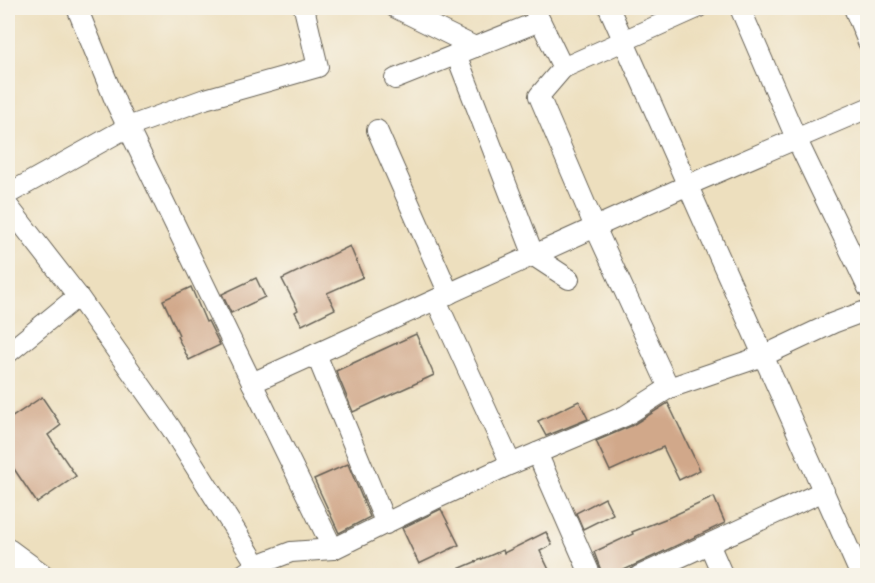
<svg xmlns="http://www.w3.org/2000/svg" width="875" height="583" font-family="'Shantell Sans',sans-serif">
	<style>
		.building { fill: #d1a88a }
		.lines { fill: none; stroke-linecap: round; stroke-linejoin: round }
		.minor-casing { stroke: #656055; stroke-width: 22 }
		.tertiary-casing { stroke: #656055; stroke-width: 26 }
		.minor { stroke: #fff; stroke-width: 20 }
		.tertiary { stroke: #fff; stroke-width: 24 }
	</style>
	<rect width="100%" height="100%" fill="#f7f3e8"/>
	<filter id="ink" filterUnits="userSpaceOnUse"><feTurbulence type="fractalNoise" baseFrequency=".0167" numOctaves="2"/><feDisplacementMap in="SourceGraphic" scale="12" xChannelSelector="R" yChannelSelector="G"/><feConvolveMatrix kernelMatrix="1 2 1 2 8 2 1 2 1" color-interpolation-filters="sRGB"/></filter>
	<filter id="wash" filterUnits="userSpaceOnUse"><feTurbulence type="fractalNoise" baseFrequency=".008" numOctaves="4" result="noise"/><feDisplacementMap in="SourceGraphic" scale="24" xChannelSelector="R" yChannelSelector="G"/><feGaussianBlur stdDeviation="1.35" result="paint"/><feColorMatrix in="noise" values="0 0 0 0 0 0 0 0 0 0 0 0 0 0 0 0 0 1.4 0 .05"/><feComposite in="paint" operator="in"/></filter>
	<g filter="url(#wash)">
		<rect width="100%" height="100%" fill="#eddfbe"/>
		<g id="blocks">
			<g class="building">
				<polygon points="350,246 363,277 327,293 335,309 302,325 295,312 298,310 282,279"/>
				<polygon points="256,278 265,297 231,313 222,294"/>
				<polygon points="191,287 206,322 208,321 220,345 189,360 177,336 179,335 163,300"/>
				<polygon points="416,334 434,375 353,412 336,371"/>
				<polygon points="42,397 61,425 48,435 76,476 37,503 8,460 8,420"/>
				<polygon points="579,401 588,419 546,436 538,421"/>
				<polygon points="668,403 700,470 679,480 663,447 610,471 596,441 631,426"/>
				<polygon points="348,464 370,517 339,533 314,479"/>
				<polygon points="714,497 725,523 622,571 624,576 603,576 594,552 633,534 632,532 670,517"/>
				<polygon points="605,498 613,514 583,529 576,513"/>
				<polygon points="441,509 459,545 419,564 402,528"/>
				<polygon points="546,532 552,545 540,551 552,576 442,576 503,550 504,553"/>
			</g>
		</g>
	</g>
	<g filter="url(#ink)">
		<use href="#blocks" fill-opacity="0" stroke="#656055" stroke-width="1.5"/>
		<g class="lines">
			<g class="minor-casing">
				<g id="minor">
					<polyline points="77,8 116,103 252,383 333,549"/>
					<polyline points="396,8 475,47"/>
					<polyline points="534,8 563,68 697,8"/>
					<polyline points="609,8 861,576"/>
					<polyline points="740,8 796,138 868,288"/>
					<polyline points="854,8 868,42"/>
					<polyline points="456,54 534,256 569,279"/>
					<polyline points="563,68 539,96 595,227 669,388"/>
					<polyline points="395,79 540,21"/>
					<polyline points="377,130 449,294"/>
					<polyline points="8,194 128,127 205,99 318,67 304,8"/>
					<polyline points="8,206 78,296 171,428 257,565"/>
					<polyline points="436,300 511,464"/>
					<polyline points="8,353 78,296"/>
					<polyline points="316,354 386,524"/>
					<polyline points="252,383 688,185 868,108"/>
					<polyline points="537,453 591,576"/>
					<polyline points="709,544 723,576"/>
					<polyline points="241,576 257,565 291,552 333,549 433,500 511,464 625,416 669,388 763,356 833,323 868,310"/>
					<polyline points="639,576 824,491"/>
				</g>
			</g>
			<g class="tertiary-casing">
				<polyline id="tertiary" points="8,551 42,576"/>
			</g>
			<use href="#minor" class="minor"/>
			<use href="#tertiary" class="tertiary"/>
		</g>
	</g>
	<rect width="875" height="583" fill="none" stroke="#f7f3e8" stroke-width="30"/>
</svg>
